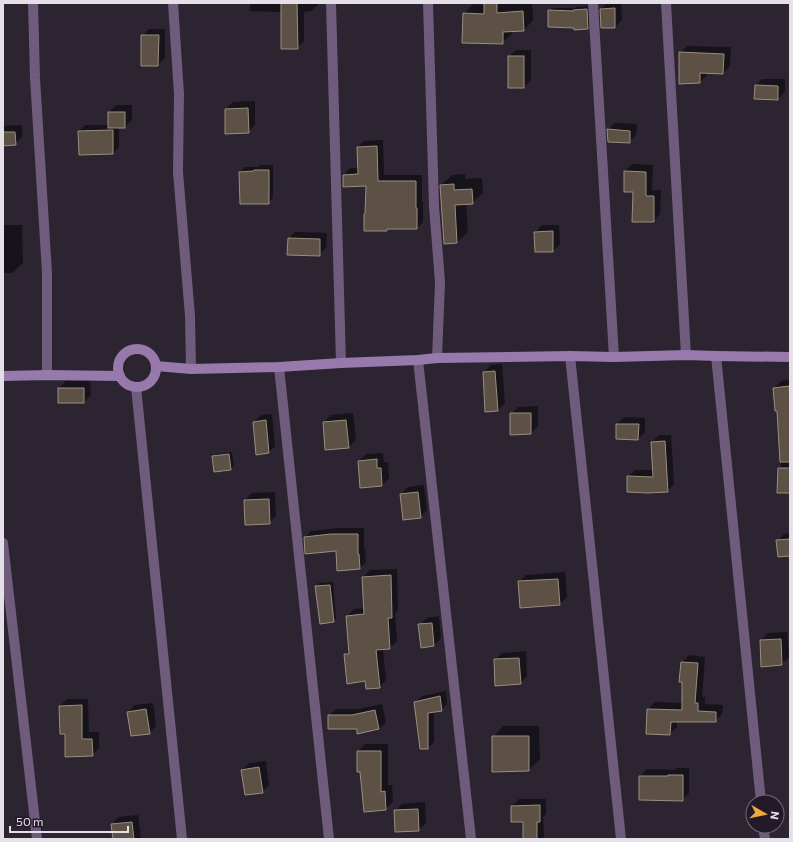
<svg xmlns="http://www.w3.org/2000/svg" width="793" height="842" font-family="Commissioner,sans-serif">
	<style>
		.shadow { fill: #0007 }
		.building { fill: #5c5144; stroke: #9a8e7f }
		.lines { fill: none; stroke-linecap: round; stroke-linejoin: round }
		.street { stroke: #6f5c7c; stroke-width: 10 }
		.secondary { stroke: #9779ab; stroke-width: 10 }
	</style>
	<rect width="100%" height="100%" fill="#2c2431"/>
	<g class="shadow">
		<polygon points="250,3 317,3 318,5 311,11 304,12 304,41 297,48 282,12 250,11"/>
		<polygon points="485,3 506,3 506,4 532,3 533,20 524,30 512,30 512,34 502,43 464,14 473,4 485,5"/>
		<polygon points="607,3 621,3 622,20 615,27 601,9"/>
		<polygon points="590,6 591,25 588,28 575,27 549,11 553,8 575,8 577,7"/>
		<polygon points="149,29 165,29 165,58 158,65 142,36"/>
		<polygon points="687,46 731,47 730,66 723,73 707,72 707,75 700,82 680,53"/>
		<polygon points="516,50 531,50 531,80 524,87 509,57"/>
		<polygon points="762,79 785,79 785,92 778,99 755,86"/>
		<polygon points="255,101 255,125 248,132 226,109 233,102"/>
		<polygon points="116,105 132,105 132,120 125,127 119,127 119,147 113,153 79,131 85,125 109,125 109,112"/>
		<polygon points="615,123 637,124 636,135 629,142 608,130"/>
		<polygon points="22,125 22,137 15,144 3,145 3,126"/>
		<polygon points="383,140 384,175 422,175 422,202 423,202 423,222 417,228 389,228 387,230 366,213 367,185 344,175 350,168 358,168 358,147 364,141"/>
		<polygon points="632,164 653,165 652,190 661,190 660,214 653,221 634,192 625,171"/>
		<polygon points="260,165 273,165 273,198 268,203 240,172 245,167 258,167"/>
		<polygon points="465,174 465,179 482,178 483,193 472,203 466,204 468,232 457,242 441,185 452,175"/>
		<polygon points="3,225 22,225 23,263 12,273 3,273"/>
		<polygon points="542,225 559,225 560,244 553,251 535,232"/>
		<polygon points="295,232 327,233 326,248 319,255 288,239"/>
		<polygon points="502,364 505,403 498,410 484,372 491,365"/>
		<polygon points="790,380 790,492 779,468 781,466 778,410 774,388 781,381"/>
		<polygon points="66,381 90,381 91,395 84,402 59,388"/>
		<polygon points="538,406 538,426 531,433 511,434 511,414 518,407"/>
		<polygon points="353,413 356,440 349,447 324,422 331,415"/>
		<polygon points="272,414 275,446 268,453 254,422 261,415"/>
		<polygon points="624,417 645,418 645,432 638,439 617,424"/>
		<polygon points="659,435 671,435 674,484 667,491 628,477 635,470 654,470 652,442"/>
		<polygon points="232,452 234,466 230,469 213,457 216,454"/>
		<polygon points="383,453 384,462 388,462 389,478 382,485 361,487 359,461 366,454"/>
		<polygon points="424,485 427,510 420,517 401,494 408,487"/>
		<polygon points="275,492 276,516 269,523 245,500 252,493"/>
		<polygon points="338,528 364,528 364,548 365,548 366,562 360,568 337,550 306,553 305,537 311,531"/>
		<polygon points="790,533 790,555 778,541 784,534"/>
		<polygon points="397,569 398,610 395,613 397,641 390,648 383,649 386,680 379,687 366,680 345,655 350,649 347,616 354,609 365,608 363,577 370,570"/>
		<polygon points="565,572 567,597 560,604 519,582 526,575"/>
		<polygon points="333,582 336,618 333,622 316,586 319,583"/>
		<polygon points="439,616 441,638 434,645 420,625 427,618"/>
		<polygon points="787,632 789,657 782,664 761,640 768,633"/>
		<polygon points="526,651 527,676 520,683 495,660 502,653"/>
		<polygon points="689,655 705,657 702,697 705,697 705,704 723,705 722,714 715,721 677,721 677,727 670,734 647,733 648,709 655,702 683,703 682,662"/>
		<polygon points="446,691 447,704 441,710 434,711 434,742 428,748 415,702 422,696"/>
		<polygon points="67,699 88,699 89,732 99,732 99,748 92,755 66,733 60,706"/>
		<polygon points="153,703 156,726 149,733 128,712 135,705"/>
		<polygon points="382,704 386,722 379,729 329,716 336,709 359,709"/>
		<polygon points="503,726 539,726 540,759 529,770 493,737"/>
		<polygon points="365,744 388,744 388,785 392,785 393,802 386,809 358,751"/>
		<polygon points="266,761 269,785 262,792 242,770 249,763"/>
		<polygon points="676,768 689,768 689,793 682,800 640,799 640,776 647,769 675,770"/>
		<polygon points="519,799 546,799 546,814 543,817 544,839 524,839 524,821 512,806"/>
		<polygon points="425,802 426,823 419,830 396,831 395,811 402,804"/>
		<polygon points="138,815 141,837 139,839 114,839 112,824 119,817"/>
	</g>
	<g class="building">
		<polygon points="281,3 297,3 298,49 281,49"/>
		<polygon points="484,3 497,3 497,13 523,11 524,31 503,32 503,44 462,43 463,13 484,14"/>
		<polygon points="615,8 615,28 601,28 600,9"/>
		<polygon points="587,9 588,29 574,30 574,28 548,27 548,10 573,11 573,10"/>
		<polygon points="141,35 159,35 158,66 141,66"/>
		<polygon points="679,52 724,54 723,74 700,73 700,83 679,84"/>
		<rect x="508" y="56" width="16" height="32"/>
		<polygon points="755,85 778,86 778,100 754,99"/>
		<polygon points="248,108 249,133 225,134 225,109"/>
		<rect x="108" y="112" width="17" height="16"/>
		<polygon points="607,129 630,131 630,143 608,142"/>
		<polygon points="113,130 113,154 79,155 78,131"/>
		<polygon points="3,132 15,132 16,145 3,146"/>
		<polygon points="377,146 378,181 416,181 416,208 417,208 417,229 387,229 387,231 364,231 364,214 365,214 366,186 343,187 343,175 358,174 357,147"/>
		<polygon points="254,170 269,170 269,204 240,204 239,172 254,171"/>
		<polygon points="624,171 646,172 646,196 654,196 654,222 632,222 633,192 624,192"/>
		<polygon points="454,184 454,190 472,189 473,204 455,205 457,243 444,244 440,185"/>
		<polygon points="553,231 553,252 535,252 534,232"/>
		<polygon points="288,238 320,239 320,256 287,255"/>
		<polygon points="495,371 498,411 485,412 483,372"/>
		<polygon points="789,386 790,400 790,462 780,462 777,411 775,411 773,388"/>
		<rect x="58" y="388" width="26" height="15"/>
		<polygon points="510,413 531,413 531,434 510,435"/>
		<polygon points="266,420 269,453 256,455 253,422"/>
		<polygon points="346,420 349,448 325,450 323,422"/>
		<polygon points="616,424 639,424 638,440 616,439"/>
		<polygon points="665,441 668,492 648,493 627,492 627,476 653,477 651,442"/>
		<polygon points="229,454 231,470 214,472 212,456"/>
		<polygon points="377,459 377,468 381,468 382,486 360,488 358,461"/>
		<polygon points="778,468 790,468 790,493 777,493"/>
		<polygon points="418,492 421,518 403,520 400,494"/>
		<polygon points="269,499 270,524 245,525 244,500"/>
		<polygon points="331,534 358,534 358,554 359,554 360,569 337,571 336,551 305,554 304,537"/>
		<polygon points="790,539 790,556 778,557 776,540"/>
		<polygon points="391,575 392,618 388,618 390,649 376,650 380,688 366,689 365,681 347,684 344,654 349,654 346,616 364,614 362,577"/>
		<polygon points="558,579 560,605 520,608 518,581"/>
		<polygon points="330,585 334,622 320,624 315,586"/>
		<polygon points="432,623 434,646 421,648 418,624"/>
		<polygon points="781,639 782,665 761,667 760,640"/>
		<polygon points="519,658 521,684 495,686 494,659"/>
		<polygon points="681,662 698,663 695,703 698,703 698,711 716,712 716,722 671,722 670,735 646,734 647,709 682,710 682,682 679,682"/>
		<polygon points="440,696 442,711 428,713 428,749 420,749 414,702"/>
		<polygon points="82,705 82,739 92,739 93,756 65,757 65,734 60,734 59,706"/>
		<polygon points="146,709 150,734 131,736 127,712"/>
		<polygon points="375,710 379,729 357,734 357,729 328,729 328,715 352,715"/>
		<polygon points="492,736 529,736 529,771 492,772"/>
		<polygon points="357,751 381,751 381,792 385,791 386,810 364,812 360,772 357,772"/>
		<polygon points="259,767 263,793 245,795 241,770"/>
		<polygon points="668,775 683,775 683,801 639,800 639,776 668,776"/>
		<polygon points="540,805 540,822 537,822 537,839 523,839 523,822 511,822 511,806"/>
		<polygon points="418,809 419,831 395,832 394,810"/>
		<polygon points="132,822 134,839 113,839 111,824"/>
	</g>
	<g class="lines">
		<g class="street">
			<polyline points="33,3 35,78 47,273 47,375"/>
			<polyline points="173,3 179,94 178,172 190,316 191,369"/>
			<polyline points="331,3 341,363"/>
			<polyline points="428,3 434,206 440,282 437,358"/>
			<polyline points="593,3 614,357"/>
			<polyline points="666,3 686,355"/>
			<polyline points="570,356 621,839"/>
			<polyline points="716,356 761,802"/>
			<polyline points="418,360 471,839"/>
			<polyline points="279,367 329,839"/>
			<polyline points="136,387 182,839"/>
			<polyline points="3,543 37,839"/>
			<polyline points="763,826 765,839"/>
		</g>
		<g class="secondary">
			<circle cx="137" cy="368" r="19"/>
			<polyline points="156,366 191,369 279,367 341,363 418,360 437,358 570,356 614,357 686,355 716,356 790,357"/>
			<polyline points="3,376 47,375 120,376"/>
		</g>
	</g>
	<rect width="793" height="842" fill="none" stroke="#e5e0e8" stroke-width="8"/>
	<g transform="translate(765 814) rotate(99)"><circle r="19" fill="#221b27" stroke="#706a74"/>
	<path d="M0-3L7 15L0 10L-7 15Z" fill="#efa73e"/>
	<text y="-6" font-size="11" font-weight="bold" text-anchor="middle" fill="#e5e0e8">N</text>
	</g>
	<path d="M10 826v6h118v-6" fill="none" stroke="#e5e0e8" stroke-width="2"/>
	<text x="16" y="826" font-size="12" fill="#e5e0e8" stroke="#221b27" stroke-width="3" paint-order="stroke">50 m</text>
</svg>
